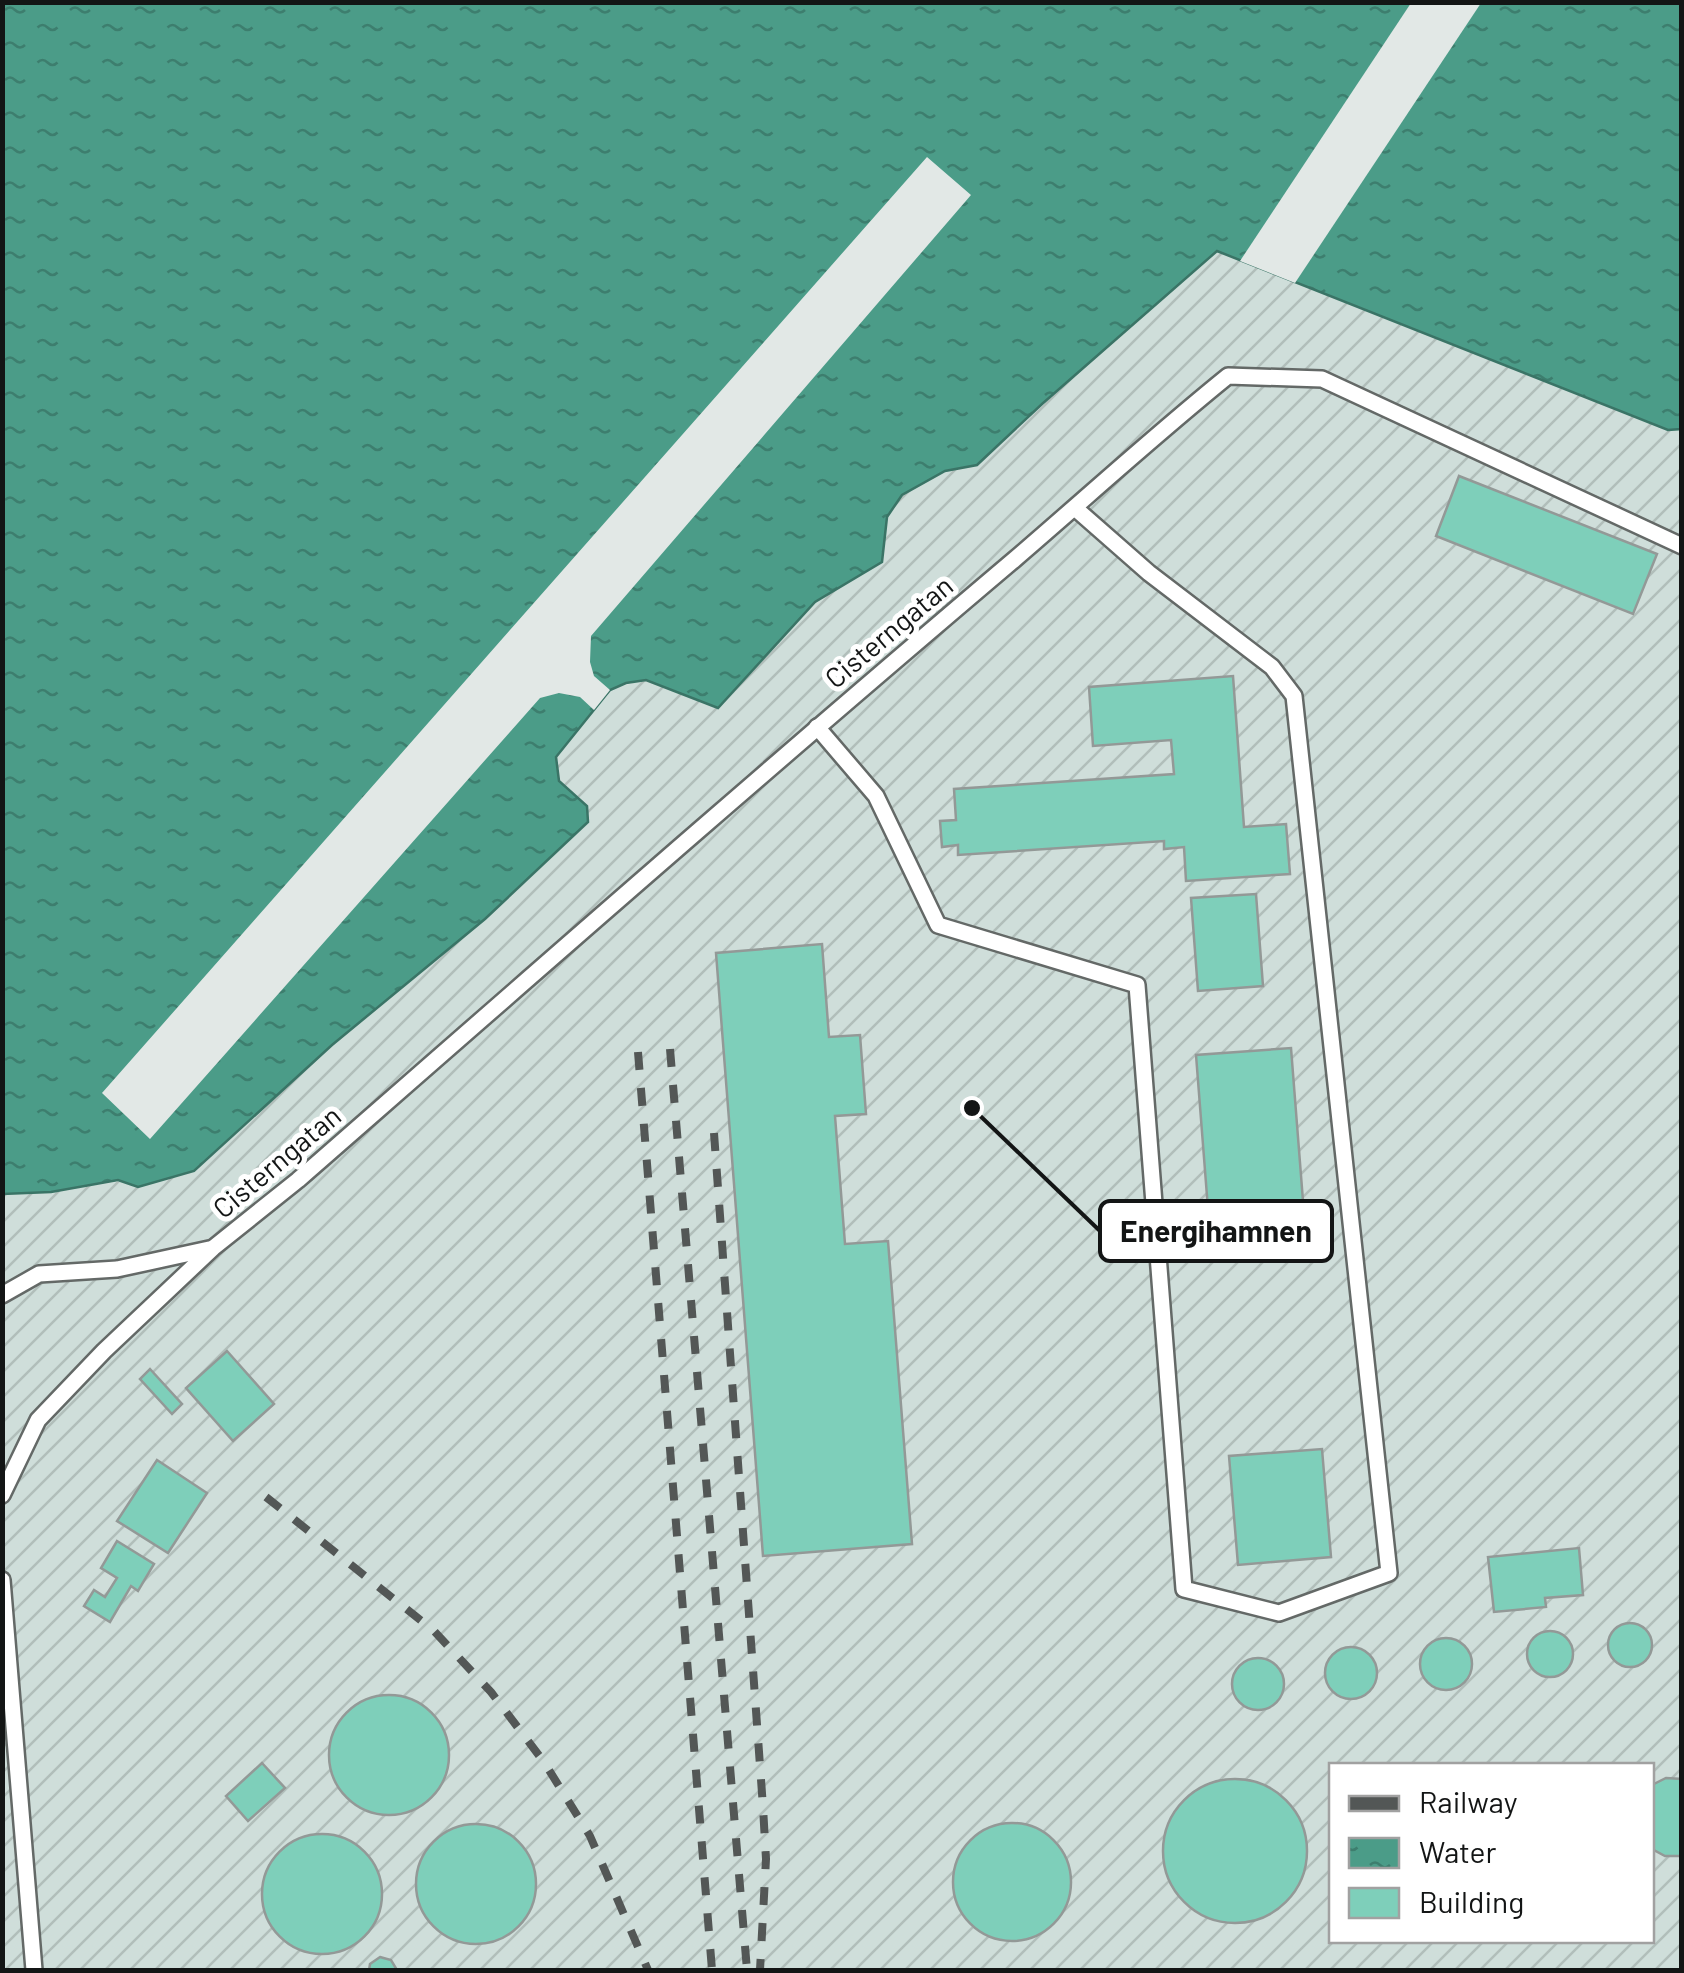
<svg xmlns="http://www.w3.org/2000/svg" width="1684" height="1973" font-family="Barlow,sans-serif">
	<style>
		.industrial { fill: url(#industrial-furrows); fill-rule: evenodd }
		.water { fill: url(#water-ripples); stroke: #3a7466; stroke-width: 2.5 }
		.pier { fill: #e2e8e6 }
		.building { fill: #7ecfba; stroke: #939997; stroke-width: 2.5 }
		.lines { fill: none; stroke-linecap: round; stroke-linejoin: round }
		.lane-casing { stroke: #646967; stroke-width: 20 }
		.lane { stroke: #fff; stroke-width: 15 }
		.rail { stroke: #535756; stroke-width: 8; stroke-dasharray: 18 18; stroke-linecap: butt }
		.labels { text-anchor: middle; stroke-width: 10; stroke-linejoin: round; paint-order: stroke }
		.street-label { font-size: 28px; fill: #131515; stroke: #fff }
		.leader { fill: none; stroke: #131515; stroke-width: 4 }
		.callout-dot { fill: #131515; stroke: #fff; stroke-width: 4 }
		.callout { fill: #fff; stroke: #131515; stroke-width: 4 }
		.callout-label { font-size: 30px; text-anchor: middle; font-weight: bold; fill: #131515 }
	</style>
	<defs>
		<pattern id="industrial-furrows" width="10" height="10" patternUnits="userSpaceOnUse" patternTransform="scale(2.5)"><rect width="10" height="10" fill="#cfdeda"/><path d="M-1 1l2-2M0 10L10 0M9 11l2-2" fill="none" stroke="#b1beba"/></pattern>
		<pattern id="water-ripples" width="26" height="14" patternUnits="userSpaceOnUse" patternTransform="scale(2.5)"><rect width="26" height="14" fill="#4b9c88"/><path d="M2 4q2-2 4 0t4 0M15 11q2-2 4 0t4 0" fill="none" stroke="#3d7e6e"/></pattern>
	</defs>
	<rect width="100%" height="100%" fill="#e2e8e6"/>
	<path class="industrial" d="M 1217,251 L 1668,430 L 1681,429 L 1681,1970 L 3,1970 L 2,1194 L 51,1192 L 194,1170 L 332,1045 L 485,919 L 588,822 L 587,806 L 559,781 L 556,757 L 610,690 L 646,679 L 719,708 L 815,602 L 882,562 L 887,516 L 902,495 L 945,471 L 977,465 L 1042,404 ZM 1332,1766 L 1652,1766 L 1652,1940 L 1332,1940 Z"/>
	<polygon class="water" points="2,3 1681,3 1681,429 1668,430 1217,251 1042,404 977,465 945,471 902,495 887,517 882,562 815,602 718,708 646,680 626,683 610,690 556,757 559,781 587,806 588,822 485,919 332,1045 194,1171 138,1187 118,1180 51,1192 3,1194"/>
	<g class="pier">
		<polygon points="1411,3 1481,3 1295,283 1240,261"/>
		<polygon points="927,157 971,195 591,636 590,662 594,676 610,690 594,710 580,697 559,693 540,698 150,1139 102,1093"/>
	</g>
	<g class="building">
		<polygon points="1459,476 1657,554 1633,614 1436,536"/>
		<polygon points="1233,676 1244,827 1286,824 1290,874 1186,881 1184,847 1164,849 1164,841 958,855 958,845 942,847 940,821 956,820 954,789 1174,774 1171,740 1093,746 1089,687"/>
		<polygon points="1256,894 1263,986 1198,991 1191,898"/>
		<polygon points="822,944 829,1037 860,1035 866,1114 835,1116 845,1244 888,1241 912,1544 763,1556 716,953"/>
		<polygon points="1291,1048 1303,1201 1208,1209 1196,1055"/>
		<polygon points="227,1351 274,1404 233,1441 186,1388"/>
		<polygon points="150,1369 182,1404 172,1414 140,1379"/>
		<polygon points="1322,1449 1331,1557 1238,1565 1229,1456"/>
		<polygon points="157,1460 207,1493 168,1553 117,1521"/>
		<polygon points="117,1541 154,1564 138,1591 131,1586 110,1622 84,1606 94,1590 105,1597 117,1578 101,1568"/>
		<polygon points="1579,1548 1583,1595 1545,1598 1546,1607 1494,1612 1488,1557"/>
		<circle cx="1630" cy="1645" r="22"/>
		<circle cx="1550" cy="1654" r="23"/>
		<circle cx="1446" cy="1664" r="26"/>
		<circle cx="1351" cy="1673" r="26"/>
		<circle cx="1258" cy="1684" r="26"/>
		<circle cx="389" cy="1755" r="60"/>
		<polygon points="262,1763 285,1788 248,1821 226,1796"/>
		<polygon points="1666,1778 1682,1779 1682,1856 1665,1856 1652,1849 1652,1785"/>
		<circle cx="1235" cy="1851" r="72"/>
		<circle cx="1012" cy="1882" r="59"/>
		<circle cx="476" cy="1884" r="60"/>
		<circle cx="322" cy="1894" r="60"/>
		<polygon points="380,1957 391,1960 397,1970 369,1970 370,1964"/>
	</g>
	<g class="lines">
		<g class="lane-casing">
			<g id="lane">
				<polyline points="817,727 876,796 938,925 1137,985 1184,1589 1279,1613 1389,1573 1294,696 1272,667 1149,573 1075,508"/>
				<polyline points="2,1295 39,1274 117,1269 209,1249"/>
				<path d="M 2,1495 L 38,1420 L 104,1351 L 213,1248 L 298,1180 C 536,972 774,763 1015,559 C 1086,498 1155,435 1228,376 L 1322,379 L 1682,546"/>
				<polyline points="2,1580 34,1970"/>
			</g>
		</g>
		<use href="#lane" class="lane"/>
		<g class="rail">
			<polyline points="670,1049 747,1970"/>
			<polyline points="638,1052 712,1970"/>
			<polyline points="714,1133 763,1807 766,1859 760,1970"/>
			<polyline points="266,1497 434,1631 491,1692 544,1762 590,1836 648,1970"/>
		</g>
	</g>
	<g class="labels">
		<g class="street-label">
			<text transform="translate(889 632) rotate(-40)" y="10">Cisterngatan</text>
			<text transform="translate(277 1162) rotate(-40)" y="10">Cisterngatan</text>
		</g>
	</g>
	<path class="leader" d="M972 1108L1100 1231"/>
	<circle class="callout-dot" cx="972" cy="1108" r="10"/>
	<rect class="callout" x="1100" y="1201" width="232" height="60" rx="10"/>
	<g class="callout-label">
		<text x="1216" y="1242">Energihamnen</text>
	</g>
	<rect width="1684" height="1973" fill="none" stroke="#131515" stroke-width="10"/>
	<rect x="1329" y="1763" width="325" height="180" fill="#ffffff" stroke="#a1a1a1" stroke-width="2.5"/>
	<rect x="1349" y="1796" width="50" height="15" fill="#535756" stroke="#a1a1a1" stroke-width="2.5"/>
	<text x="1419" y="1813" font-size="30" fill="#131515">Railway</text>
	<rect x="1349" y="1838" width="50" height="30" fill="url(#water-ripples)" stroke="#a1a1a1" stroke-width="2.5"/>
	<text x="1419" y="1863" font-size="30" fill="#131515">Water</text>
	<rect x="1349" y="1888" width="50" height="30" fill="#7ecfba" stroke="#a1a1a1" stroke-width="2.5"/>
	<text x="1419" y="1913" font-size="30" fill="#131515">Building</text>
</svg>
